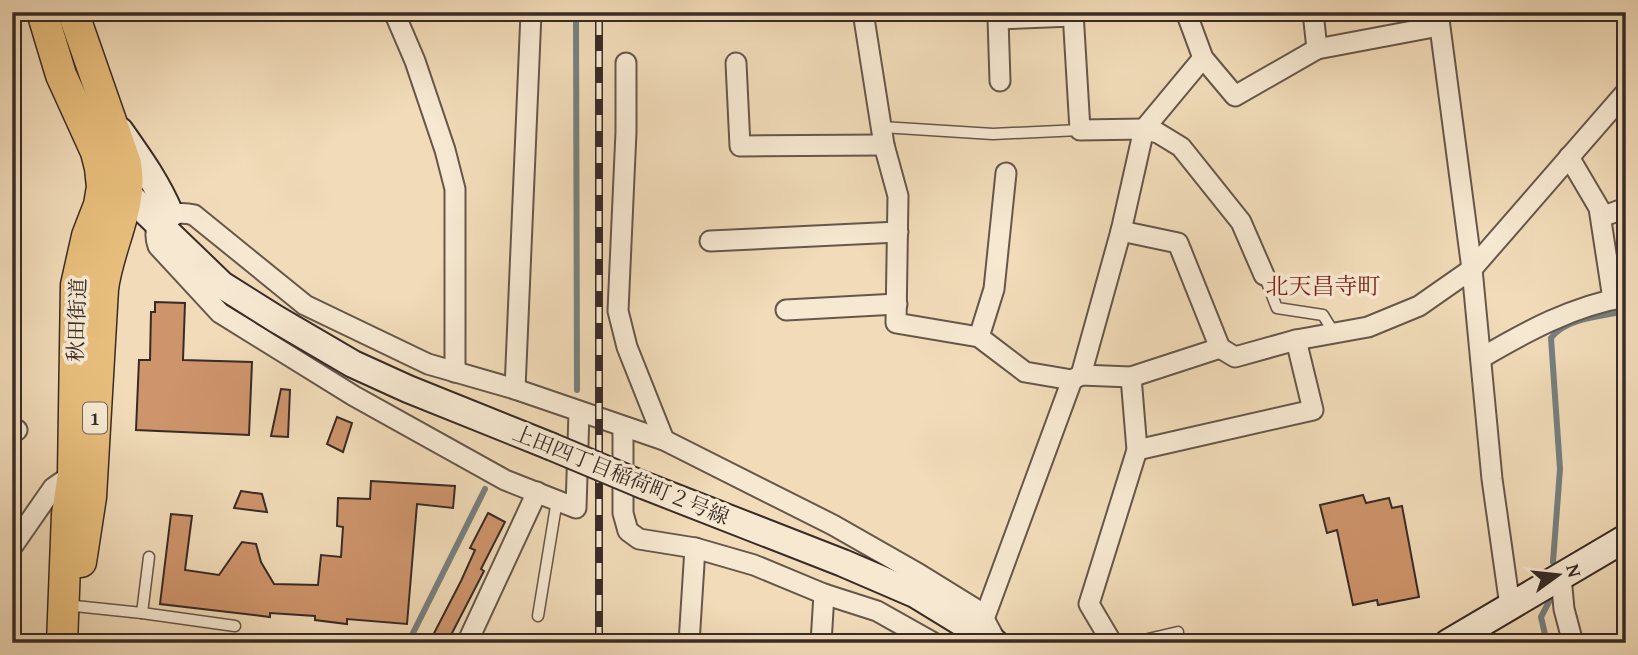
<svg xmlns="http://www.w3.org/2000/svg" width="1638" height="655" font-family="'Gentium Book Plus','Noto Serif JP',serif">
	<style>
		.lines { fill: none; stroke-linecap: round; stroke-linejoin: round }
		.stream { stroke: #76807f; stroke-width: 6 }
		.building { fill: #ce946b; stroke: #382b27; stroke-width: 2 }
		.lane-casing { stroke: #66574b; stroke-width: 13 }
		.street-casing { stroke: #66574b; stroke-width: 23 }
		.secondary-casing { stroke: #382b27; stroke-width: 30 }
		.primary-casing { stroke: #382b27; stroke-width: 33 }
		.lane { stroke: #f6e8d1; stroke-width: 10 }
		.street { stroke: #f6e8d1; stroke-width: 19 }
		.secondary { stroke: #f6e8d1; stroke-width: 26 }
		.primary { stroke: #e8be7c; stroke-width: 30 }
		.rail-casing { stroke: #382b27; stroke-width: 8 }
		.rail { stroke: #f6e8d1; stroke-width: 5; stroke-dasharray: 16; stroke-linecap: butt }
		.secondary-bridge-casing { stroke: #382b27; stroke-width: 30; stroke-linecap: butt }
		.secondary-bridge { stroke: #f6e8d1; stroke-width: 26 }
		.labels { text-anchor: middle; stroke-width: 7; stroke-linejoin: round; paint-order: stroke }
		.shield { fill: #f6e8d1; stroke: #71645a; stroke-width: 2 }
		.shield-label { font-size: 19px; font-weight: bold; fill: #382b27 }
		.street-label { font-size: 21px; fill: #382b27; stroke: #f6e8d1 }
		.neighbourhood-label { font-size: 23px; fill: #7a1f14; stroke: #f6e8d1 }
	</style>
	<rect width="100%" height="100%" fill="#f1dbb8"/>
	<filter id="stains"><feTurbulence type="fractalNoise" baseFrequency=".00286" numOctaves="4"/><feColorMatrix values="0 0 0 0 .2 0 0 0 0 .09 0 0 0 0 .02 0 0 0 .5 -.17"/></filter>
	<radialGradient id="worn" r=".72"><stop offset=".6" stop-color="#630" stop-opacity="0"/><stop offset="1" stop-color="#630" stop-opacity=".3"/></radialGradient>
	<g class="lines">
		<g class="stream">
			<polyline points="576,12 577,390"/>
			<path d="M 1553,562 L 1560,469 L 1551,338 C 1566,318 1603,316 1626,311"/>
			<polyline points="408,643 485,489"/>
			<polyline points="1547,643 1541,617 1552,596"/>
		</g>
	</g>
	<g class="building">
		<polygon points="155,302 185,303 183,360 252,362 249,435 136,430 139,360 150,360 151,312 155,312"/>
		<polygon points="281,389 290,390 288,437 271,436"/>
		<polygon points="337,417 352,423 343,452 327,444"/>
		<polygon points="371,481 455,486 453,508 417,504 407,624 347,619 347,624 315,620 315,616 270,613 270,617 160,604 171,514 192,516 185,570 219,575 242,542 256,544 261,562 274,584 318,585 321,555 341,557 343,527 337,526 338,498 370,499"/>
		<polygon points="241,491 262,494 267,512 234,508"/>
		<polygon points="1363,495 1366,503 1389,498 1392,508 1402,506 1419,597 1378,605 1377,600 1353,605 1337,530 1327,533 1320,505"/>
		<polygon points="488,513 505,522 481,569 484,571 450,637 450,643 429,643 461,581 475,550 470,548"/>
	</g>
	<g class="lines">
		<g class="lane-casing">
			<g id="lane">
				<polyline points="882,127 993,134 1080,130"/>
				<polyline points="1264,275 1277,308 1323,315 1334,333"/>
				<polyline points="75,606 142,613 149,557"/>
				<polyline points="142,613 235,626"/>
				<polyline points="538,616 557,500"/>
				<polyline points="1131,643 1178,632"/>
			</g>
		</g>
		<g class="street-casing">
			<g id="street">
				<polyline points="394,12 415,61 445,150 455,189 455,372"/>
				<polyline points="863,12 884,145 898,196 896,323 979,337 1025,372 1072,380 1081,375 1131,377 1220,348 1235,357 1296,340 1368,327 1419,306 1472,269 1626,92"/>
				<polyline points="998,12 998,19 1073,16"/>
				<polyline points="1073,12 1080,130 1144,129 1158,133 1181,147 1241,222 1264,275"/>
				<polyline points="1186,12 1203,58 1235,96 1317,49"/>
				<polyline points="1313,12 1317,49 1439,26"/>
				<polyline points="1438,12 1472,269 1492,479 1510,606"/>
				<polyline points="998,19 1000,81"/>
				<polyline points="626,63 626,132 618,311 627,347 664,440"/>
				<polyline points="736,63 740,146 884,145"/>
				<polyline points="1569,157 1599,208 1613,299"/>
				<polyline points="1601,217 1626,208"/>
				<polyline points="1121,231 1178,243 1220,348"/>
				<polyline points="710,241 898,232"/>
				<polyline points="786,310 897,304"/>
				<polyline points="979,337 994,289 1006,173"/>
				<path d="M 1481,358 C 1527,331 1573,306 1626,297"/>
				<polyline points="1081,375 1121,231 1144,129 1203,58"/>
				<polyline points="515,389 531,13 529,12"/>
				<path d="M 579,412 L 576,508 L 505,480 L 354,396 L 220,313 L 158,246 C 149,220 171,209 194,215 L 305,305 L 428,364 L 515,389 L 664,440 L 833,525 L 919,574 L 974,608 L 984,619 L 997,643"/>
				<polyline points="623,427 623,513 628,531 639,539 695,548 754,565 824,594 877,611 934,643"/>
				<polyline points="12,428 17,430"/>
				<polyline points="1137,450 1313,410 1296,340"/>
				<polyline points="12,547 53,488 73,474"/>
				<polyline points="1561,577 1564,609 1573,643"/>
				<polyline points="984,619 1072,380"/>
				<polyline points="467,643 537,492"/>
				<polyline points="689,643 695,548"/>
				<polyline points="821,643 824,594"/>
				<polyline points="1112,643 1089,604 1137,450 1131,377"/>
			</g>
		</g>
		<g class="secondary-casing">
			<g id="secondary">
				<path d="M 120,131 C 139,158 157,183 170,214"/>
				<polyline points="114,181 222,285 276,319 353,364 408,389 550,446"/>
				<polyline points="643,485 843,563 915,594 995,643"/>
				<polyline points="1448,643 1626,538"/>
			</g>
		</g>
		<g class="primary-casing">
			<g id="primary">
				<polyline points="42,12 61,75 96,152 100,168 102,187 99,205 87,236 76,285 73,474 67,514 62,643"/>
				<path d="M 73,12 L 126,164 C 134,205 108,247 103,289 L 91,497 L 81,562"/>
			</g>
		</g>
		<use href="#lane" class="lane"/>
		<use href="#street" class="street"/>
		<use href="#secondary" class="secondary"/>
		<use href="#primary" class="primary"/>
		<g class="rail-casing">
			<polyline id="rail" points="599,643 599,12"/>
		</g>
		<use href="#rail" class="rail"/>
		<g class="secondary-bridge-casing">
			<polyline id="secondary-bridge" points="550,446 643,485"/>
		</g>
		<use href="#secondary-bridge" class="secondary-bridge"/>
	</g>
	<g class="labels">
		<rect class="shield" x="83" y="402.5" width="24" height="31" rx="5"/>
		<g class="shield-label">
			<text x="95" y="425">1</text>
		</g>
		<g class="street-label">
			<text transform="translate(77 320) rotate(-88)" y="7">秋田街道</text>
			<text transform="translate(621 475) rotate(22)" y="7">上田四丁目稲荷町２号線</text>
		</g>
		<g class="neighbourhood-label">
			<text x="1323" y="294">北天昌寺町</text>
		</g>
	</g>
	<rect width="1638" height="655" fill="none" stroke="#f1dbb8" stroke-width="42"/>
	<rect x="14" y="14" width="1610" height="627" fill="none" stroke="#382b27" stroke-width="3.5"/>
	<rect x="21" y="21" width="1596" height="613" fill="none" stroke="#382b27" stroke-width="2"/>
	<g transform="translate(1558 575) rotate(75)" stroke="#f6e8d1" stroke-width="5" paint-order="stroke">
	<path d="M0-5L12 26L0 18L-12 26Z" fill="#382b27"/>
	<text y="-10" font-size="19" font-weight="bold" text-anchor="middle" fill="#382b27">N</text>
	</g>
	<rect width="100%" height="100%" filter="url(#stains)"/>
	<rect width="100%" height="100%" fill="url(#worn)"/>
</svg>
